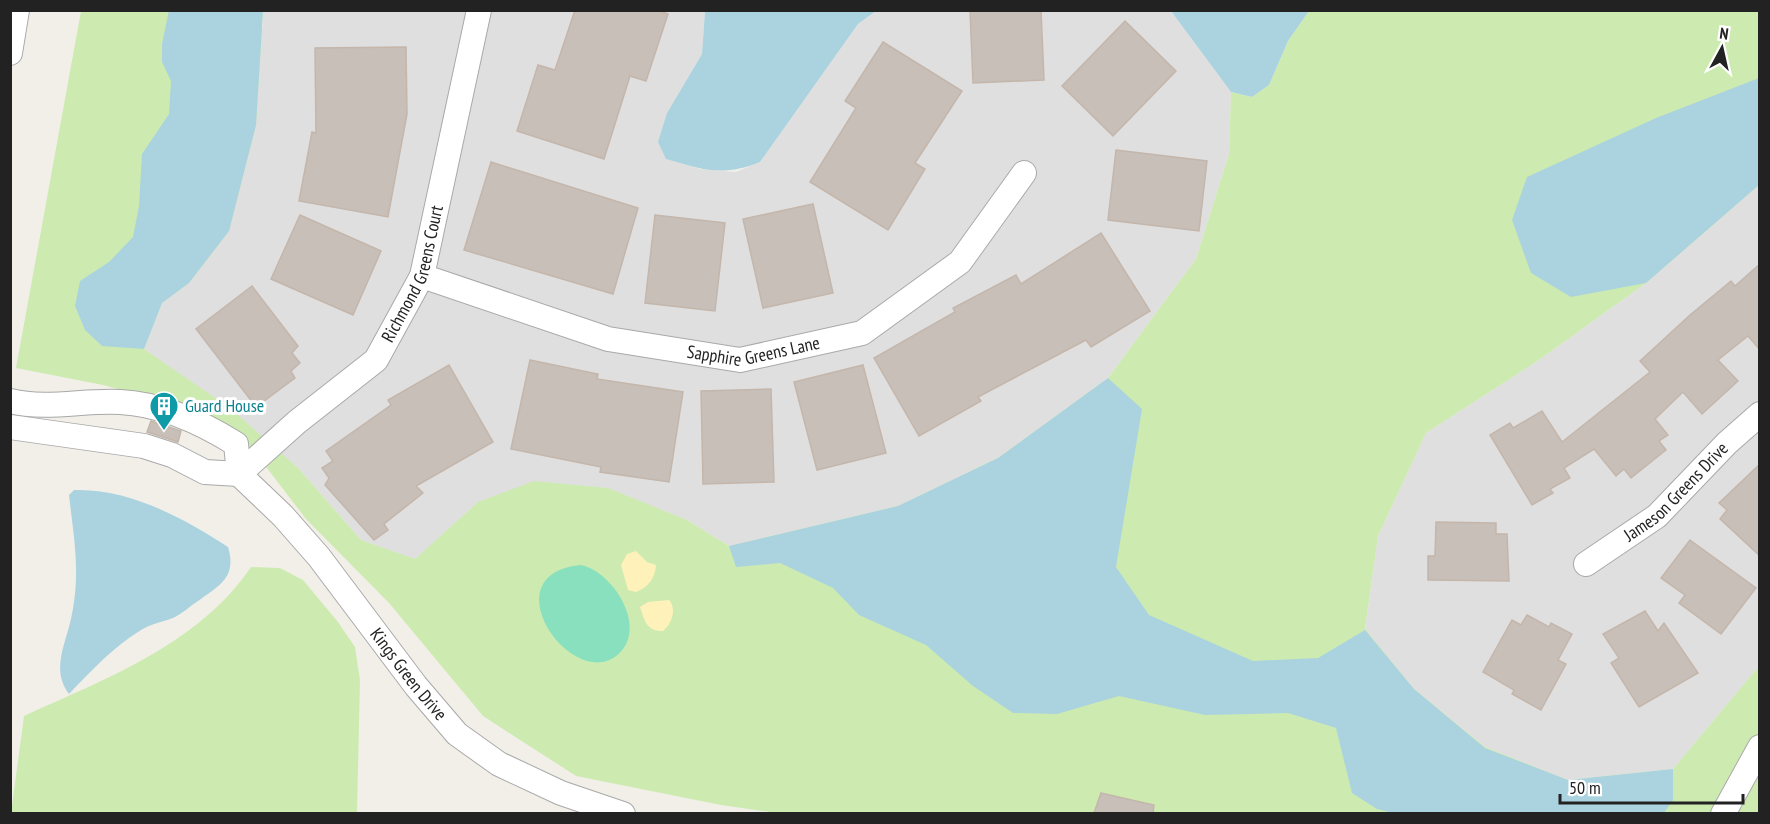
<svg xmlns="http://www.w3.org/2000/svg" width="1770" height="824" font-family="'PT Sans Narrow',sans-serif">
	<style>
		.residential { fill: #e0dfdf }
		.grass { fill: #cdebb0 }
		.sand { fill: #fff1ba }
		.pitch { fill: #88e0be }
		.water { fill: #aad3df }
		.building { fill: #c7bfb8; stroke: #c4b6ab; stroke-width: 1.5 }
		.lines { fill: none; stroke-linecap: round; stroke-linejoin: round }
		.minor-casing { stroke: #a9a9a9; stroke-width: 26 }
		.minor { stroke: #fff; stroke-width: 24 }
		.labels { text-anchor: middle; stroke-width: 6; stroke-linejoin: round; paint-order: stroke }
		.street-label { font-size: 18px; fill: #222; stroke: #fff }
		.culture-label { font-size: 18px; fill: #0d838f; stroke: #fff; text-anchor: start }
	</style>
	<rect width="100%" height="100%" fill="#f2efe9"/>
	<g class="residential">
		<polygon points="263,11 705,11 702,54 667,113 667,159 700,169 736,172 760,162 858,24 876,11 1171,11 1231,92 1229,154 1196,259 1108,378 998,458 898,506 729,546 687,520 478,502 415,560 361,540 299,469 144,349 162,303 189,283 263,25"/>
		<polygon points="1759,185 1759,666 1673,769 1568,780 1485,747 1414,689 1365,630 1378,536 1426,433 1539,360 1646,283"/>
	</g>
	<g class="grass">
		<polygon points="81,11 263,11 256,125 229,231 189,283 162,303 144,349 230,408 299,469 361,540 415,559 478,502 534,481 608,488 687,520 729,546 898,506 998,458 1108,378 1196,259 1229,154 1231,92 1252,97 1269,85 1288,41 1309,11 1759,11 1759,185 1646,283 1539,360 1426,433 1378,536 1365,629 1414,689 1485,747 1568,780 1673,769 1759,666 1759,813 784,814 721,805 576,776 483,716 389,603 306,519 250,446 177,405 103,385 16,368"/>
		<path d="M 251,567 L 280,568 L 303,580 L 338,622 L 355,647 L 360,680 L 357,813 L 11,813 L 24,716 C 105,679 199,644 251,567 Z"/>
	</g>
	<g class="sand">
		<path d="M 636,551 L 647,562 L 656,565 C 655,579 648,587 636,592 L 628,590 L 621,565 L 627,554 Z"/>
		<path d="M 669,600 C 677,609 672,624 663,631 C 646,631 645,621 640,607 L 648,602 Z"/>
	</g>
	<path class="pitch" d="M 581,565 C 611,571 644,621 623,649 C 580,704 484,574 581,565 Z"/>
	<g class="water">
		<polygon points="169,10 263,11 256,125 229,231 189,283 162,303 144,349 102,346 85,330 75,306 80,281 109,262 133,237 139,206 142,154 169,114 171,81 162,62 162,44"/>
		<path d="M 705,11 L 706,10 L 876,11 L 858,24 L 760,162 C 723,177 704,170 666,159 L 658,142 L 667,113 L 702,54 Z"/>
		<polygon points="1171,11 1309,11 1288,41 1269,85 1252,97 1231,92"/>
		<polygon points="1759,78 1759,185 1646,283 1571,297 1531,273 1512,220 1527,177 1656,118"/>
		<polygon points="1108,378 1142,409 1116,567 1149,615 1253,661 1318,658 1365,630 1414,689 1485,748 1568,780 1673,769 1673,800 1664,813 1393,813 1377,809 1352,793 1336,728 1288,713 1205,715 1119,696 1057,714 1013,713 973,686 926,645 859,615 833,588 780,563 736,567 729,546 898,506 998,458"/>
		<path d="M 74,490 C 129,488 183,518 228,547 C 237,577 220,585 198,601 C 190,606 183,613 175,617 C 164,622 152,623 141,630 C 113,647 91,671 69,694 C 51,671 65,645 71,619 C 81,573 74,540 69,495 Z"/>
	</g>
	<g class="building">
		<polygon points="575,10 657,10 668,14 646,81 630,76 604,159 517,131 538,65 555,70"/>
		<polygon points="970,10 1041,10 1044,80 973,83"/>
		<polygon points="1125,21 1176,71 1113,136 1062,86"/>
		<polygon points="883,42 962,91 915,163 925,169 888,230 810,182 856,108 845,101"/>
		<polygon points="406,47 407,114 388,217 299,201 312,132 316,133 315,48"/>
		<polygon points="1116,150 1207,161 1199,231 1108,220"/>
		<polygon points="491,162 638,208 613,294 464,250"/>
		<polygon points="813,204 833,293 763,308 743,219"/>
		<polygon points="300,215 381,251 353,315 271,279"/>
		<polygon points="655,215 725,223 715,311 645,303"/>
		<polygon points="1101,233 1150,311 1091,347 1086,340 978,397 981,401 919,436 874,358 955,312 953,308 1016,275 1021,284"/>
		<polygon points="1760,264 1760,350 1748,336 1718,360 1738,381 1702,414 1683,392 1655,419 1668,435 1659,441 1666,450 1631,478 1624,469 1616,476 1594,449 1564,468 1570,478 1550,489 1553,493 1532,505 1490,435 1510,423 1513,428 1542,411 1562,442 1650,372 1640,361 1690,315 1731,281 1735,286"/>
		<polygon points="252,286 298,346 292,353 300,363 291,371 295,378 256,407 196,329"/>
		<polygon points="530,360 598,374 597,379 683,392 669,482 600,472 601,467 511,449"/>
		<polygon points="449,365 493,442 416,486 423,493 384,524 388,530 374,540 325,485 329,478 322,468 333,461 326,451 391,405 388,400"/>
		<polygon points="863,365 886,453 817,470 794,382"/>
		<polygon points="771,389 774,482 703,484 701,391"/>
		<polygon points="151,421 181,431 178,442 147,432"/>
		<polygon points="1760,464 1760,556 1720,519 1727,510 1719,503"/>
		<polygon points="1436,522 1496,523 1496,534 1507,534 1509,581 1428,580 1428,556 1435,556"/>
		<polygon points="1690,540 1756,588 1721,634 1679,603 1685,595 1661,578"/>
		<polygon points="1645,611 1658,631 1664,623 1698,673 1639,707 1611,663 1619,658 1603,634"/>
		<polygon points="1527,615 1549,627 1551,623 1572,634 1558,660 1566,664 1541,710 1512,694 1514,690 1483,672 1512,620 1521,625"/>
		<polygon points="1101,793 1154,805 1153,813 1094,813"/>
	</g>
	<g class="lines">
		<g class="minor-casing">
			<g id="minor">
				<polyline points="10,53 17,10"/>
				<path id="s1" d="M 422,276 L 608,339 L 740,360 L 862,333 L 960,262 L 1024,173"/>
				<path id="s2" d="M 10,401 C 47,410 83,400 120,402 C 162,404 201,422 236,444 L 239,474 L 283,516 L 319,557 L 416,686 L 457,734 L 499,764 L 561,793 L 623,814"/>
				<polyline points="10,427 144,446 172,455 205,472 239,474"/>
				<path id="s3" d="M 239,474 L 297,422 L 376,360 L 422,276 L 479,10"/>
				<path id="s4" d="M 1586,564 L 1657,516 L 1727,443 L 1760,414"/>
				<polyline points="1723,814 1760,747"/>
			</g>
		</g>
		<use href="#minor" class="minor"/>
	</g>
	<defs>
		<g id="building-pin" transform="scale(1.5)"><path d="M0 17L-7.5 6A9.5 9.5 0 1 1 7.5 6Z" fill="#0f9aa8" stroke="#fff"/><path d="M-4-6H4V6H1V3H-1V6H-4ZM-2.5-4.3h1.7v1.8h-1.7ZM.8-4.3h1.7v1.8H.8ZM-2.5-1h1.7V.8h-1.7ZM.8-1h1.7V.8H.8Z" fill="#fff"/></g>
	</defs>
	<g fill-rule="evenodd">
		<use href="#building-pin" x="164" y="406"/>
	</g>
	<g class="labels">
		<g class="street-label">
			<text dy="6" stroke="none"><textPath href="#s3" startOffset="273">Richmond Greens Court</textPath></text>
			<text dy="6" stroke="none"><textPath href="#s1" startOffset="344">Sapphire Greens Lane</textPath></text>
			<text dy="6" stroke="none"><textPath href="#s4" startOffset="116">Jameson Greens Drive</textPath></text>
			<text dy="6" stroke="none"><textPath href="#s2" startOffset="528">Kings Green Drive</textPath></text>
		</g>
		<g class="culture-label">
			<text x="185" y="412">Guard House</text>
		</g>
	</g>
	<rect width="1770" height="824" fill="none" stroke="#222222" stroke-width="24"/>
	<g transform="translate(1722 48) rotate(8)" stroke="#ffffff" stroke-width="4.5" paint-order="stroke">
	<path d="M0-4.5L10 22L0 15L-10 22Z" fill="#222222"/>
	<text y="-9" font-size="16" font-weight="bold" text-anchor="middle" fill="#222222">N</text>
	</g>
	<path d="M1560 794v9h183v-9" fill="none" stroke="#222222" stroke-width="3"/>
	<text x="1569" y="794" font-size="18" fill="#222222" stroke="#ffffff" stroke-width="4.5" paint-order="stroke">50 m</text>
</svg>
